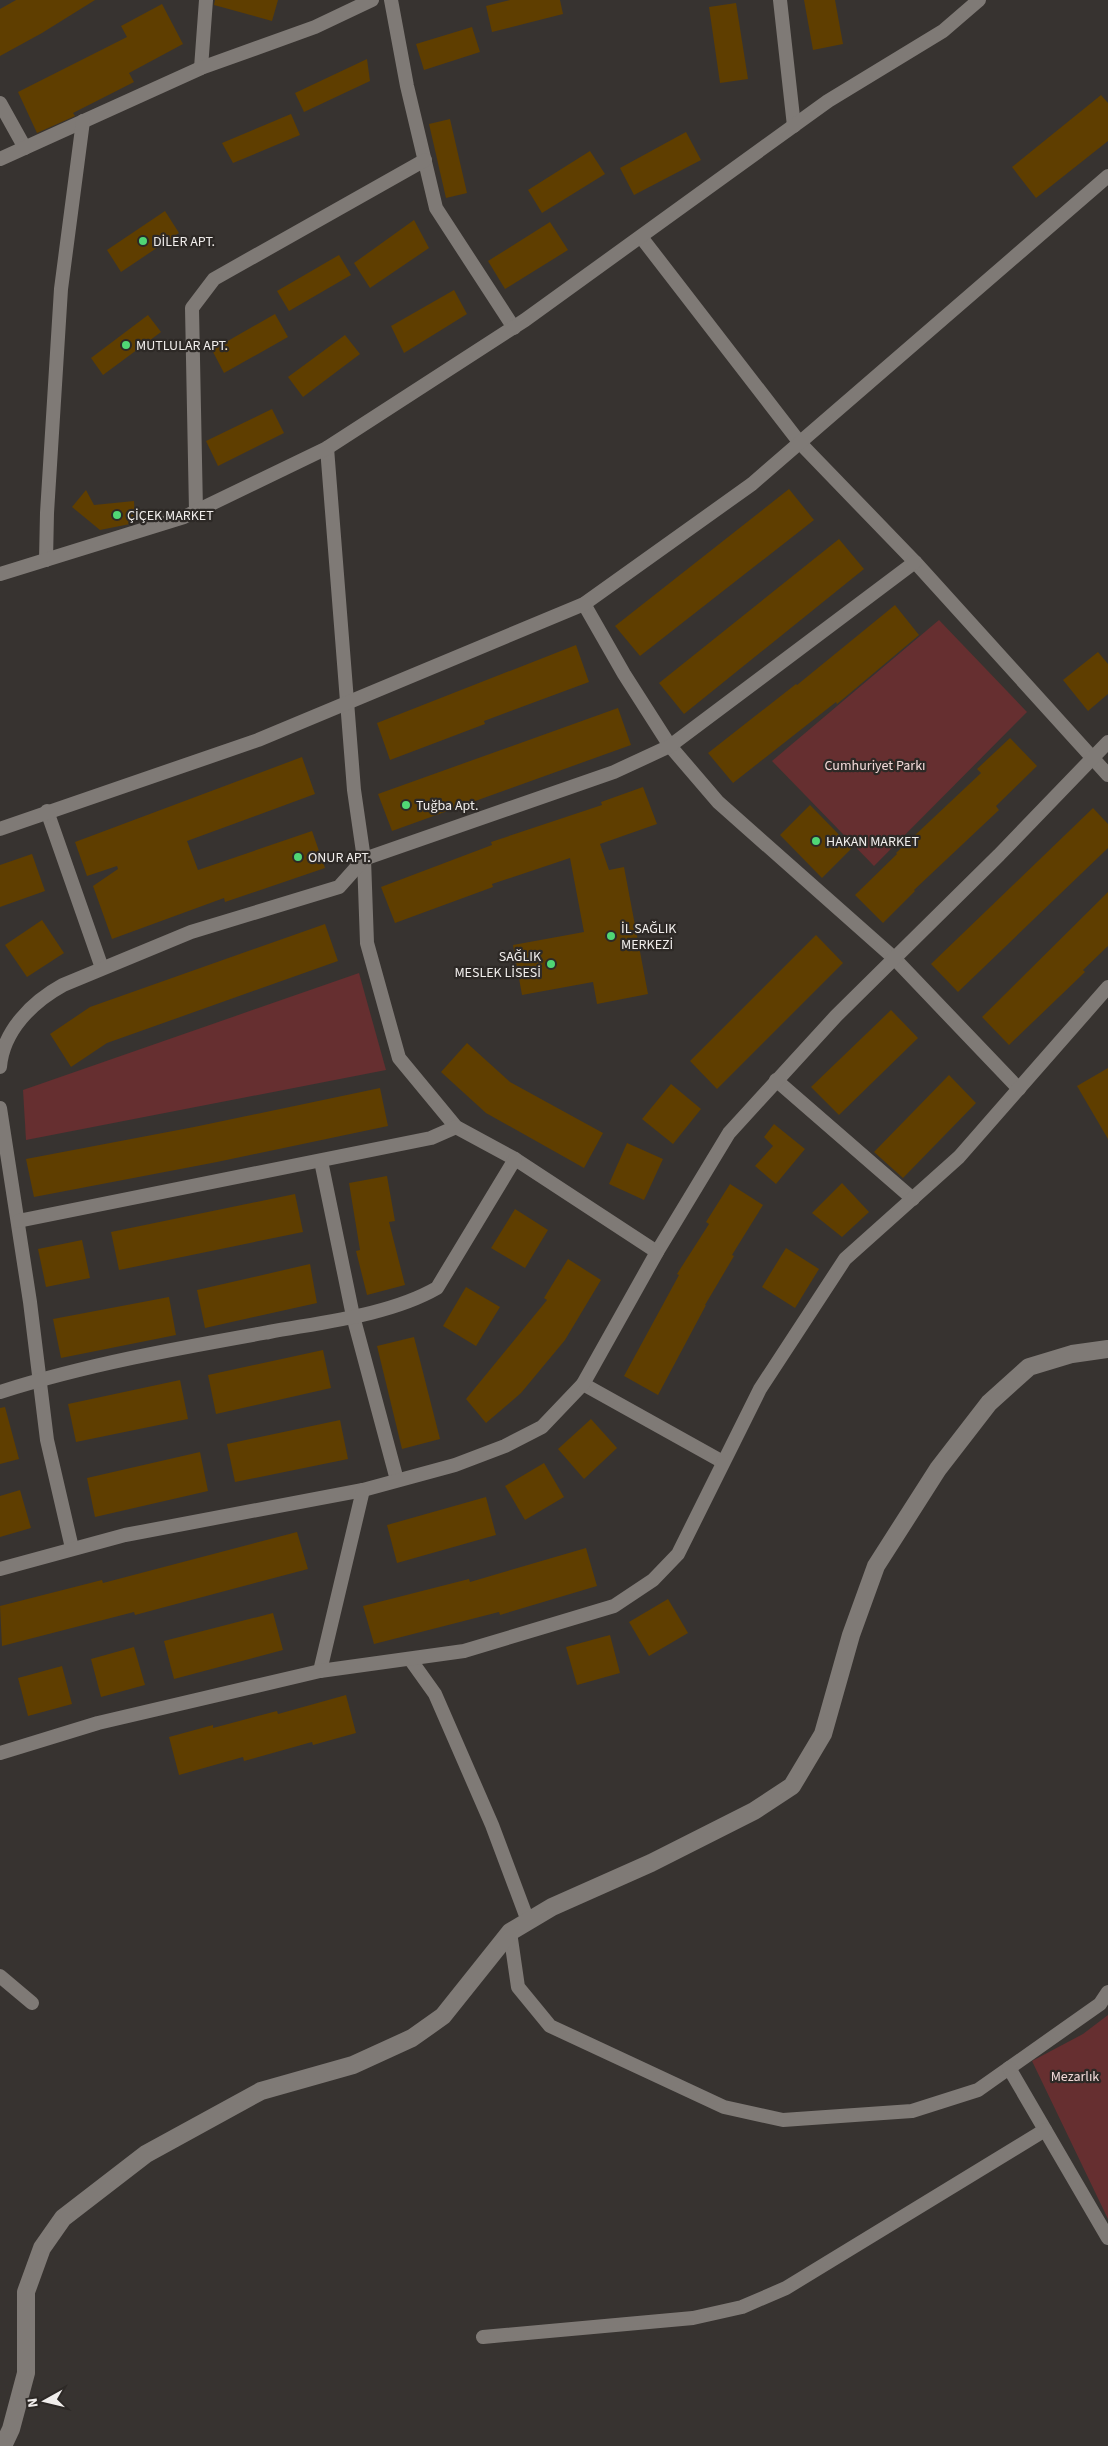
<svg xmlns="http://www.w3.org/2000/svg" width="1108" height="2446" font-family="'Source Sans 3',sans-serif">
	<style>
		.green { fill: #662f30 }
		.building { fill: #5f3e00 }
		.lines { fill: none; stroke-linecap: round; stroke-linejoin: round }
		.minor { stroke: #7f7a76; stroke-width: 14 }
		.tertiary { stroke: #7f7a76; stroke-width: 18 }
		.poi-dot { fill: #50d675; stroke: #2d2926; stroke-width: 2 }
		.labels { text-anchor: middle; stroke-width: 4.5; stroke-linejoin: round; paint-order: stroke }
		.poi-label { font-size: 14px; fill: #f1eeec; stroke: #2d2926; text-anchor: start }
		.park-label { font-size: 14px; fill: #f2dad9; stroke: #2d2926 }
	</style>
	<rect width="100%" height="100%" fill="#373330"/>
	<g class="green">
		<polygon points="939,620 1027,712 874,866 772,761"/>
		<polygon points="359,973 386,1070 26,1140 23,1090"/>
		<polygon points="1108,2015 1108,2219 1032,2061 1083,2034"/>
	</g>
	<g class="building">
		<polygon points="16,0 95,0 42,33 0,56 0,9"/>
		<polygon points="215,0 278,0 272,21 214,5"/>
		<polygon points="510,0 560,0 563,14 492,32 486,6"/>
		<polygon points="804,0 835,0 843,44 813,50"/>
		<polygon points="736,3 748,79 720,83 709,7"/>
		<polygon points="162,4 183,44 129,73 134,82 73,113 75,116 37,133 18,92 127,37 121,26"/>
		<polygon points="472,27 480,52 424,70 416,44"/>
		<polygon points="367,59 370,81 304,112 295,93"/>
		<polygon points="1101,95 1108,103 1108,141 1036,198 1012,167"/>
		<polygon points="291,114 300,135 233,163 222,143"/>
		<polygon points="450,119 467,193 446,198 429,124"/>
		<polygon points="686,132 701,160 634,195 620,168"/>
		<polygon points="590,151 605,174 542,213 528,190"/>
		<polygon points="165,211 179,233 121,272 107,250"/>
		<polygon points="414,220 429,248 370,288 354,263"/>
		<polygon points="550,222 568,250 505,289 488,261"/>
		<polygon points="339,255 351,275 289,311 277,291"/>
		<polygon points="454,290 467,314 404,353 391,326"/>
		<polygon points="275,314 288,337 224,373 212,350"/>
		<polygon points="148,315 161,332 103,375 91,358"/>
		<polygon points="345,335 360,354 303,397 288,377"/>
		<polygon points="272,409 284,433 218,466 206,441"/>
		<polygon points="789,489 814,520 640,656 615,626"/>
		<polygon points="86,490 94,505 134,501 135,523 100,530 72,507"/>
		<polygon points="839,539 864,569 684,714 659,683"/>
		<polygon points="895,605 919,635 837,704 836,702 733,783 708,753 796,684 797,685"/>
		<polygon points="576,645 589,682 484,721 485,724 390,760 377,723"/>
		<polygon points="1098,652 1108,664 1108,694 1088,711 1063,680"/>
		<polygon points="618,708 631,745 392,831 378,794"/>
		<polygon points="1010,738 1037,766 996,806 999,810 914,890 915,891 883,923 855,895 897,854 896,853 981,773 977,769"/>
		<polygon points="302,757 315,794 187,841 198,870 312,831 325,868 225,902 224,898 112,939 93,886 118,869 117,866 87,876 75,842"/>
		<polygon points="643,787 657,824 600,844 609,870 624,867 648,994 597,1004 593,982 522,995 513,945 584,932 570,858 492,884 493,887 395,923 381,887 492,845 491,842 602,805 601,802"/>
		<polygon points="810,805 852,848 822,878 780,835"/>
		<polygon points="1093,808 1108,824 1108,848 958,992 931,964"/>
		<polygon points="32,854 45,891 0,907 0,865"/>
		<polygon points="1108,892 1108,946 1083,970 1085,972 1009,1045 982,1017"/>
		<polygon points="42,920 64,953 27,977 5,945"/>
		<polygon points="325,924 338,961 107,1043 71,1067 50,1034 90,1007"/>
		<polygon points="816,935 843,963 717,1089 690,1061"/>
		<polygon points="891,1010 918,1038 839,1115 811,1087"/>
		<polygon points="467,1043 510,1082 603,1133 584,1168 486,1113 441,1072"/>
		<polygon points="1108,1068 1108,1139 1077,1086"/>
		<polygon points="949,1075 976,1103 903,1178 874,1152"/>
		<polygon points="671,1084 701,1109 673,1144 642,1119"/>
		<polygon points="380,1088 388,1126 217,1162 34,1197 26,1159 194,1127"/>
		<polygon points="774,1124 805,1149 776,1184 755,1166 773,1146 764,1137"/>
		<polygon points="627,1143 663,1159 644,1200 609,1184"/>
		<polygon points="387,1176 395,1221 389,1222 405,1285 367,1295 356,1251 360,1250 349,1183"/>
		<polygon points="842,1183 869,1212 842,1237 812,1213"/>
		<polygon points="730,1184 763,1205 732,1255 734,1256 705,1305 706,1305 658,1395 624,1376 679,1275 677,1274 709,1224 706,1222"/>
		<polygon points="295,1194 303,1232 119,1270 111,1232"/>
		<polygon points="515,1209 548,1230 525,1268 491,1248"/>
		<polygon points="82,1240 90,1278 46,1287 38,1249"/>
		<polygon points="786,1248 819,1269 795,1308 762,1287"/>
		<polygon points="568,1259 601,1280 565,1340 521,1393 486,1423 466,1399 547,1300 544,1298"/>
		<polygon points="310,1264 317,1303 205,1328 197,1290"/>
		<polygon points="466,1287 500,1307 476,1346 443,1326"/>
		<polygon points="169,1297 176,1335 61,1358 53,1319"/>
		<polygon points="414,1337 440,1439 402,1449 377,1346"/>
		<polygon points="323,1350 331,1388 216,1414 208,1375"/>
		<polygon points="180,1380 188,1419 76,1442 68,1404"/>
		<polygon points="5,1407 19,1459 0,1464 0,1408"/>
		<polygon points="591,1419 617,1448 584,1479 558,1449"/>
		<polygon points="340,1420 348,1459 235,1482 227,1444"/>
		<polygon points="200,1452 208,1491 95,1517 87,1478"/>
		<polygon points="544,1463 564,1497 525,1520 505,1486"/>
		<polygon points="20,1490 31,1528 0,1537 0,1496"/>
		<polygon points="486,1497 496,1535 397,1563 387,1525"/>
		<polygon points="297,1532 308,1569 135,1615 134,1612 2,1646 0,1606 102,1580 103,1583"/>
		<polygon points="586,1548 597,1586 500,1615 499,1612 374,1644 363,1606 469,1579 470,1582"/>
		<polygon points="668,1599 688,1633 649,1656 629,1622"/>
		<polygon points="273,1613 283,1650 174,1679 164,1641"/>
		<polygon points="610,1635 620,1673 577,1685 566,1647"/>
		<polygon points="134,1647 145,1685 101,1697 91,1659"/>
		<polygon points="62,1666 72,1704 28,1716 18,1678"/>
		<polygon points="346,1695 356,1733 313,1745 312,1742 244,1761 243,1757 179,1775 169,1737 213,1725 213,1728 277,1711 278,1714"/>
	</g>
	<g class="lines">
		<g class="minor">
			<polyline points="391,0 407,86 436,208 514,328"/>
			<polyline points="780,0 794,126"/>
			<polyline points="201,68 206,0"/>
			<polyline points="0,103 25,148"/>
			<polyline points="0,159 201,68 315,27 372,0"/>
			<polyline points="641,237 800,443 915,562 1108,775"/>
			<polyline points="327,448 354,790 364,859 367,943 399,1058 456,1127 515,1159 657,1252"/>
			<polyline points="196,511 192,308 214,279 425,160"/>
			<polyline points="46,560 47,513 61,289 83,121"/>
			<polyline points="0,574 184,517 327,448 525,320 828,101 943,31 979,0"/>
			<polyline points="584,604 624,674 670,746 718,802 894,958 1019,1089"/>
			<polyline points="47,811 102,968"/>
			<polyline points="0,829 258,740 584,604 752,484 1108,176"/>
			<path d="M 0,1067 C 3,1031 32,1002 63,985 L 191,932 L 339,887 L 364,859 L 614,772 L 670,746 L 915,562"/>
			<polyline points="776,1080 913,1199"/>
			<polyline points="0,1108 30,1302 47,1440 72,1548"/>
			<polyline points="321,1161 353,1316 397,1480"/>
			<polyline points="18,1221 431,1138 456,1127"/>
			<polyline points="583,1384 723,1462"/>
			<path d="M 0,1392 C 88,1364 179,1348 269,1332 C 323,1322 390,1315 437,1288 L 515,1159"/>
			<polyline points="0,1569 125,1535 363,1490 455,1465 505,1446 542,1427 583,1384 657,1252 729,1133 836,1016 999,855 1108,742"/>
			<polyline points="410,1659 435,1694 492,1825 528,1921"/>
			<polyline points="320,1671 363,1490"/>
			<polyline points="0,1753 98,1723 320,1671 464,1651 614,1606 653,1580 678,1554 760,1389 845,1259 959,1157 1108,987"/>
			<polyline points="510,1932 518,1987 550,2026 724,2107 783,2120 912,2111 978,2090 1100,2004 1108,1992"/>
			<polyline points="0,1976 32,2003"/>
			<polyline points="1009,2068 1108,2238"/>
			<polyline points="483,2337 693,2318 742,2307 786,2288 1045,2130"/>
		</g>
		<polyline class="tertiary" points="3,2446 11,2429 26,2373 26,2292 42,2248 63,2218 146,2154 261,2091 353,2065 412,2038 443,2016 510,1932 552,1907 651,1863 754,1811 792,1786 823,1734 851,1635 876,1566 938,1469 989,1403 1029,1367 1072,1354 1108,1349"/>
	</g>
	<g class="poi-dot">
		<circle cx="143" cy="241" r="5"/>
		<circle cx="126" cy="345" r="5"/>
		<circle cx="117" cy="515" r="5"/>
		<circle cx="406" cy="805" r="5"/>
		<circle cx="816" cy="841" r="5"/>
		<circle cx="298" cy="857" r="5"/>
		<circle cx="611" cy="936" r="5"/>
		<circle cx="551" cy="964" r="5"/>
	</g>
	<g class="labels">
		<g class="poi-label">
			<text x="153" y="246">DİLER APT.</text>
			<text x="136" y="350">MUTLULAR APT.</text>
			<text x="127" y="520">ÇİÇEK MARKET</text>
			<text x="416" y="810">Tuğba Apt.</text>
			<text x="826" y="846">HAKAN MARKET</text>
			<text x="308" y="862">ONUR APT.</text>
			<text x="621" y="933">İL SAĞLIK<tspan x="621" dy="16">MERKEZİ</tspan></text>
			<text x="541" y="961" text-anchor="end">SAĞLIK<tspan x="541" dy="16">MESLEK LİSESİ</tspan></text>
		</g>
		<g class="park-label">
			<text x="875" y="770">Cumhuriyet Parkı</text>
			<text x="1075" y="2081">Mezarlık</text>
		</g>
	</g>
	<g transform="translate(45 2401) rotate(262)" stroke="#2d2926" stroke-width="4" paint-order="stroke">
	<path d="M0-4L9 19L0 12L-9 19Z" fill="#f1eeec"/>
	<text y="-8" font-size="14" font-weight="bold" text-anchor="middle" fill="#f1eeec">N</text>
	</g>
</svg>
